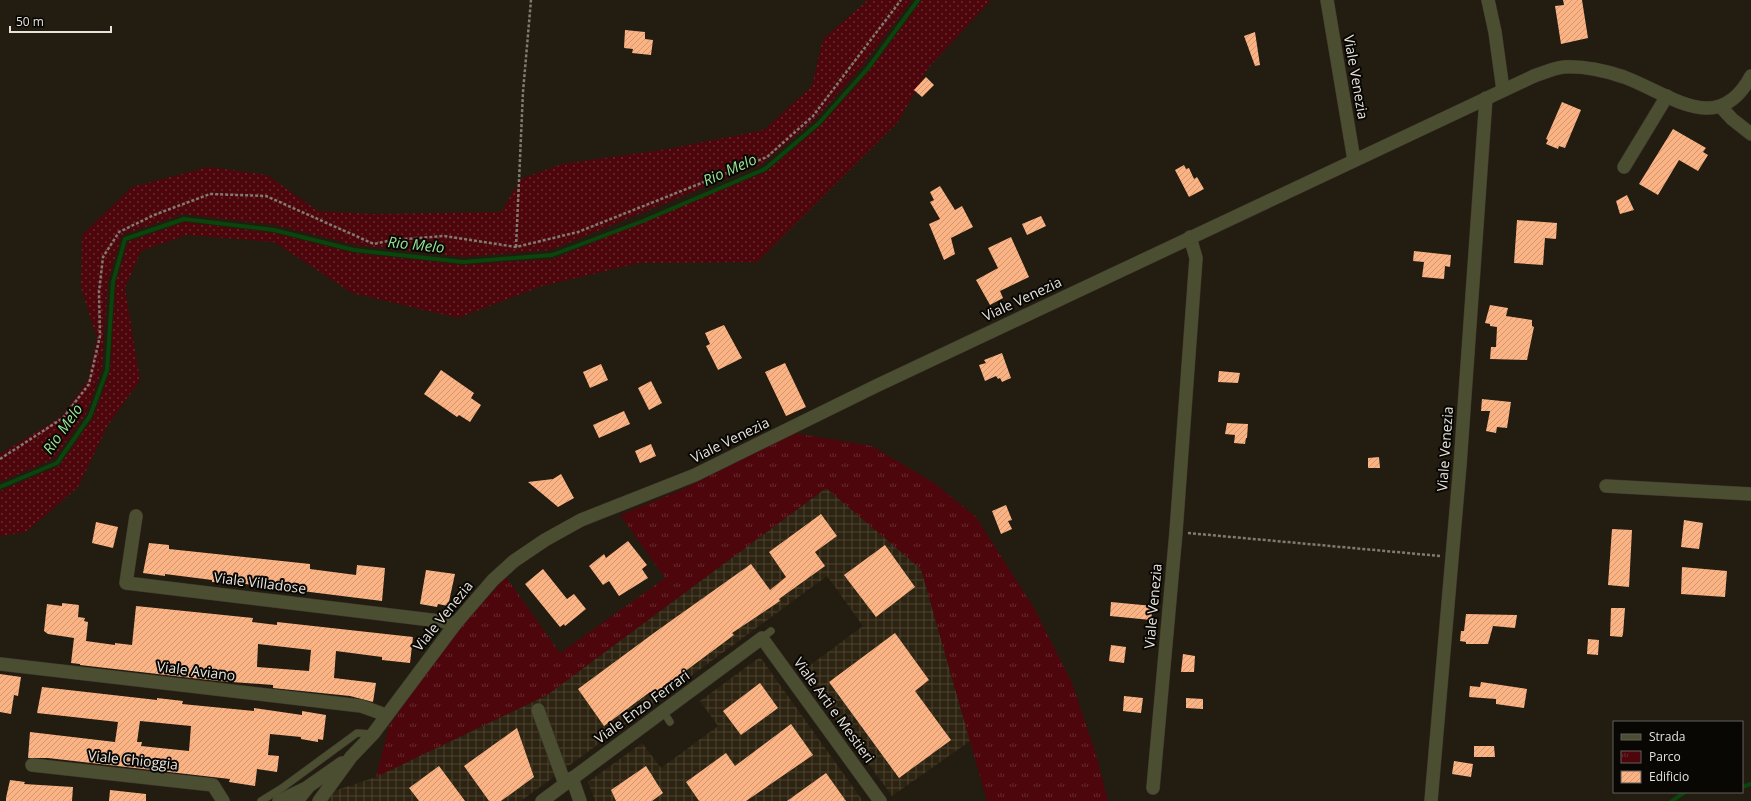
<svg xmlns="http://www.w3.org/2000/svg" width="1751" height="801" font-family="'Open Sans',sans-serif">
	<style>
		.industrial { fill: url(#industrial-grid) }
		.grass { fill: url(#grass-dots) }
		.park { fill: url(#park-tufts) }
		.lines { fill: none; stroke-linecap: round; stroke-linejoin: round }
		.stream { stroke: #0a450b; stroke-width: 4 }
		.building { fill: url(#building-hatch); fill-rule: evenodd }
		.lane-casing { stroke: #3e382d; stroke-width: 8 }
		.street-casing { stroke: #3e382d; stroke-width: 14 }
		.path { stroke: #807b72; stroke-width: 2.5; stroke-dasharray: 3 2; stroke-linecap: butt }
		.lane { stroke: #4b4e30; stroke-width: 7 }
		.street { stroke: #4b4e30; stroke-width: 13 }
		.labels { text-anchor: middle; stroke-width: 4; stroke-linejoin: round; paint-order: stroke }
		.street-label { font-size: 14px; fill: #e7e3dc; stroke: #090704 }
		.water-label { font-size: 15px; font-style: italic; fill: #98e593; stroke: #090704 }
	</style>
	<defs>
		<pattern id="industrial-grid" width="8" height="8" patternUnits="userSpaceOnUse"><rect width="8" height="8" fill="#2c2311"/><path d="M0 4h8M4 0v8" fill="none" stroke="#4b4333"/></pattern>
		<pattern id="grass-dots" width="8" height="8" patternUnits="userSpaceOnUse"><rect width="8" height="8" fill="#4d070c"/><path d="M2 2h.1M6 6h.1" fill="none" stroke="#672b2f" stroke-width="1.8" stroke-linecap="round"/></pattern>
		<pattern id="park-tufts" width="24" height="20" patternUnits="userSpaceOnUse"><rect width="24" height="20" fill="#4d070c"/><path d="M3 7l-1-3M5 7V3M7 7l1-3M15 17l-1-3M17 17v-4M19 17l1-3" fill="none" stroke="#672b2f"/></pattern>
		<pattern id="building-hatch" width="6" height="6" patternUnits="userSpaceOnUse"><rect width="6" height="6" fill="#fbb384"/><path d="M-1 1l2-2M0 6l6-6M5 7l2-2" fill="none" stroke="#ce9774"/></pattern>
	</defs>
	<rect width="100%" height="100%" fill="#221c11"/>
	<g class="industrial">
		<polygon points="826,488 921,569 970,741 892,796 801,672 863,626 827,576 521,801 327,801 334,791 376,777 547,695"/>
		<polygon points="760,657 863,801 595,801 588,782 642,743 661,768 718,726 700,701"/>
	</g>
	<g class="grass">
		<polygon points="868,0 912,0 863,65 815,120 762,164 551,250 463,257 355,245 275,225 183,214 122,235 108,281 102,369 86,414 54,459 0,482 0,454 62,416 88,380 97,338 81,288 82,235 132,187 209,167 267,175 318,211 373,214 501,212 521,179 562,164 668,149 764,130 812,86 823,39"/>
		<polygon points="922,0 991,0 929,67 898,122 757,262 639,263 542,286 458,318 352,293 274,242 187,235 141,251 125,288 140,380 108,425 78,487 26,532 0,536 0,491 59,466 93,418 110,371 116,282 128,242 184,222 274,233 354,253 463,265 553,259 766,172 821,125 870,70"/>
	</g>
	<polygon class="park" points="794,433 872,446 934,483 976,517 1034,608 1072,683 1096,754 1108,801 987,801 921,569 826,488 547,695 376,777 389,726 447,643 506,577 560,653 665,578 620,515 681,490"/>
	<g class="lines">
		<g class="stream">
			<polyline points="0,487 57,463 90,416 107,370 113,282 125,239 184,219 274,230 354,250 463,262 552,255 643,221 765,169 819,123 868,68 918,0"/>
			<polyline points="1742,787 1751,784"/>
			<polyline points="1672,801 1685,792"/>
		</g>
	</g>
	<g class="building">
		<polygon points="1563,0 1582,0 1588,38 1561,44 1555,6 1564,5"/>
		<polygon points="625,30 645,32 645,39 653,40 651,55 632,53 633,49 624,48"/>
		<polygon points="1255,32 1260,65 1255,66 1244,36"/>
		<polygon points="926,77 934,85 922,97 914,90"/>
		<polygon points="1562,102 1581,110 1565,148 1559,146 1558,149 1546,144 1548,140 1546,139"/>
		<polygon points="1673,129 1706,148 1703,152 1708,155 1698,171 1679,160 1658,195 1639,184"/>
		<polygon points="1184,165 1186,169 1189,168 1194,179 1197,177 1204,189 1189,197 1175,170"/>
		<polygon points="940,186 955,210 962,206 973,227 951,238 955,254 944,260 929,224 940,219 930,202 934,200 930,192"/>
		<polygon points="1627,195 1634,210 1620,214 1616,201"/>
		<polygon points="1041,216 1046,226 1027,235 1022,224"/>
		<polygon points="1517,220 1557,223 1556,239 1545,238 1543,265 1514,263"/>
		<polygon points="1011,237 1029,277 1000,291 1003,298 990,305 976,280 998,268 988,248"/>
		<polygon points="1414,251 1451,255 1450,267 1445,266 1444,279 1422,277 1424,262 1413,261"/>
		<polygon points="1490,305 1508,308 1506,316 1532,320 1532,326 1534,327 1527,360 1490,359 1491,347 1496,347 1497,327 1490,326 1490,324 1485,323"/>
		<polygon points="724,325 742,358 718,370 706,346 710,344 705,333"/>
		<polygon points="1002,353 1011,378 1002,382 1000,378 998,379 996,376 985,381 979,365 986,363 984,360"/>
		<polygon points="785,363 806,407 786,416 765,372"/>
		<polygon points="601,364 608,380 590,388 583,372"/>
		<polygon points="441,370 474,393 471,398 481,405 470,422 459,415 457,417 424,394"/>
		<polygon points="1219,371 1240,373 1238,383 1218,382"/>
		<polygon points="651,381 662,403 649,410 638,388"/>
		<polygon points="1482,399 1511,402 1507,428 1497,427 1496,433 1486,431 1490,411 1481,411"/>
		<polygon points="624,411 630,424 599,438 593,425"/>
		<polygon points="1227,423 1248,424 1247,438 1246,438 1245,444 1234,443 1235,435 1225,434"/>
		<polygon points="651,444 656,456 640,463 635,451"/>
		<polygon points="1379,457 1380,468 1368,468 1368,458"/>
		<polygon points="561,474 574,498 558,507 528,482 553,479"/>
		<polygon points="1006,505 1012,520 1008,521 1012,529 1001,534 992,511"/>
		<polygon points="821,514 837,536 815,552 825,566 779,599 780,601 732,633 734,635 653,695 650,692 604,726 578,689 658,630 751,564 770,590 786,577 769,552"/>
		<polygon points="1684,520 1703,523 1699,549 1681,547"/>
		<polygon points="96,522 118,527 113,548 92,543"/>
		<polygon points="1612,529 1632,530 1629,587 1608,585"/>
		<polygon points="628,541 647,565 642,569 648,578 619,596 609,581 603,585 589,566 604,554 606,558"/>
		<polygon points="149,543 169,545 169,549 310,564 310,569 356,575 357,565 385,568 382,601 237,583 212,582 212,580 165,574 165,576 143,573"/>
		<polygon points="885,545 915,587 876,617 844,575"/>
		<polygon points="1682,567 1727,571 1725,597 1681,594"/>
		<polygon points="543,569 567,599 574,594 586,609 565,626 564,624 560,627 525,584"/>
		<polygon points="426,570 455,574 448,606 438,604 437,607 420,604"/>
		<polygon points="1111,602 1153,606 1151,620 1110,616"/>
		<path d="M 62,603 L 79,605 L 78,617 L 85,618 L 84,621 L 88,622 L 86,641 L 115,645 L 115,643 L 132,645 L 136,606 L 253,618 L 252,622 L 277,625 L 277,622 L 413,637 L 410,663 L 382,660 L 382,657 L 336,651 L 334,678 L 376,683 L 373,702 L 350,696 L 273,688 L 273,685 L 218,681 L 80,665 L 80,664 L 71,663 L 74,638 L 48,634 L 44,631 L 47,604 L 62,606 ZM 258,644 L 311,650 L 309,671 L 257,667 Z"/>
		<polygon points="1611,608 1625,608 1623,634 1622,637 1610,636"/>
		<polygon points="1466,614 1517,615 1515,628 1493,626 1488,644 1466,644 1466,642 1460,641 1461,631 1464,631"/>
		<polygon points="895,633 929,680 915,691 951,740 899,778 829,682"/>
		<polygon points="1588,639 1599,640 1598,655 1587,654"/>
		<polygon points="1111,645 1126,647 1124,663 1109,661"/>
		<polygon points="1183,654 1195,656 1194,672 1181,672"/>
		<polygon points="0,674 21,677 18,696 14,695 11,714 0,712"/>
		<polygon points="1481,682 1527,689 1524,708 1496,704 1496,699 1469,697 1470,686 1480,687"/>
		<polygon points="760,683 778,708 741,735 723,711"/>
		<path d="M 42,687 L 157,700 L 157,698 L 183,701 L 182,704 L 254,711 L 254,708 L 302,715 L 302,711 L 326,715 L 323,740 L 318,739 L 318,742 L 301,739 L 301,737 L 270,734 L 268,755 L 279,756 L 277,772 L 257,769 L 255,786 L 229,782 L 230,779 L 48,758 L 28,758 L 30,732 L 115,742 L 118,722 L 37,713 ZM 140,721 L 191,726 L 189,751 L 141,746 L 142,742 L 137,742 Z"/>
		<polygon points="1124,696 1143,698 1141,713 1123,711"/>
		<polygon points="1186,698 1203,699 1203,709 1186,708"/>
		<polygon points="791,724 813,755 746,801 699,801 686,782 726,753 735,766"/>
		<polygon points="517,728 534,777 501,801 489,801 464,766"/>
		<polygon points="1474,746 1494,746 1495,757 1474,757"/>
		<polygon points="1454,761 1473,764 1471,777 1452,774"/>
		<polygon points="439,766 465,801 419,801 416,797 409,788"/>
		<polygon points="646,766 663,793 652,801 616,801 611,790"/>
		<polygon points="826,773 846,801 787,801"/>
		<polygon points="10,780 25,782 24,784 73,787 72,801 6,801 6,798"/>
		<polygon points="110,790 146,794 146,801 109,801"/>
	</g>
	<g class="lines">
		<g class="lane-casing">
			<g id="lane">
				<polyline points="762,638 771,631"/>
				<polyline points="663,711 670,722"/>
				<polyline points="261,801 282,788 357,733 373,734"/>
			</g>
		</g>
		<g class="street-casing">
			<g id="street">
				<polyline points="1327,0 1354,160"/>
				<polyline points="1488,0 1495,32 1503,90"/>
				<polyline points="1721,107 1732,119 1751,134"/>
				<polyline points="1624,167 1667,96"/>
				<polyline points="1606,486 1751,494"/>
				<polyline points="136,516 126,583 456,623"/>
				<polyline points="0,664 361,706 386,715"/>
				<polyline points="538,710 565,784"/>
				<polyline points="32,765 213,785 223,801"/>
				<polyline points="572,778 580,801"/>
				<polyline points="1153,788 1176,532 1196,258 1190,237"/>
				<polyline points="279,801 306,788"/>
				<polyline points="297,801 309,786 342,763"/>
				<path d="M 319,801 L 351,757 L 373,734 L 456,623 L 493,580 L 514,561 L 545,540 L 581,520 L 695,475 L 876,386 L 1534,76 C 1543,73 1554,68 1564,67 C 1583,66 1606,71 1624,77 C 1670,94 1718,138 1751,76"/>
				<polyline points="542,801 762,638 880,801"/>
				<polyline points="1431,801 1460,465 1486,98"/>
			</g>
		</g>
		<g class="path">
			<polyline points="516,247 523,92 531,0"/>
			<polyline points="0,459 63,418 89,384 100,336 99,292 103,257 119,232 154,215 210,194 266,196 374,244 392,240 444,236 516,247 578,232 767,157 813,116 901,0"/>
			<polyline points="1188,533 1440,556"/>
		</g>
		<use href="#lane" class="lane"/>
		<use href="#street" class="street"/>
	</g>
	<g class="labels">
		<g class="street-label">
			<text transform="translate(1356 77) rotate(80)" y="5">Viale Venezia</text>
			<text transform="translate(1022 299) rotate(-25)" y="5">Viale Venezia</text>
			<text transform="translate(730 440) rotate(-26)" y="5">Viale Venezia</text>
			<text transform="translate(1445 449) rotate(-86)" y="5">Viale Venezia</text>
			<text transform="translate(260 583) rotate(7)" y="5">Viale Villadose</text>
			<text transform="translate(1153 606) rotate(-85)" y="5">Viale Venezia</text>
			<text transform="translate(443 616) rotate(-51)" y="5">Viale Venezia</text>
			<text transform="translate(196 671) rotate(7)" y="5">Viale Aviano</text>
			<text transform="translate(642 707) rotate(-36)" y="5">Viale Enzo Ferrari</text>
			<text transform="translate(834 710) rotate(54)" y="5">Viale Arti e Mestieri</text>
			<text transform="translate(133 760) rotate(6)" y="5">Viale Chioggia</text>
		</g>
		<g class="water-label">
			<text transform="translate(730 170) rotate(-24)" y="5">Rio Melo</text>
			<text transform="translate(416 245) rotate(6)" y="5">Rio Melo</text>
			<text transform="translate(63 429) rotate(-55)" y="5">Rio Melo</text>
		</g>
	</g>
	<rect x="1613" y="721" width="130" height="72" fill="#090704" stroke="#625f5a"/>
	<rect x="1621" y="734" width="20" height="6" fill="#4b4e30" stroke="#625f5a"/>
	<text x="1649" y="741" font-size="12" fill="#e7e3dc">Strada</text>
	<rect x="1621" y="751" width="20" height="12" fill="url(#park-tufts)" stroke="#625f5a"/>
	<text x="1649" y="761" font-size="12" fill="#e7e3dc">Parco</text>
	<rect x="1621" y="771" width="20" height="12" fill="url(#building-hatch)" stroke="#625f5a"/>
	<text x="1649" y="781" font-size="12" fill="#e7e3dc">Edificio</text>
	<path d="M10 26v6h101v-6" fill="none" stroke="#e7e3dc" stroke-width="2"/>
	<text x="16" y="26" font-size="12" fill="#e7e3dc" stroke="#090704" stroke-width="3" paint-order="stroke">50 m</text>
</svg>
